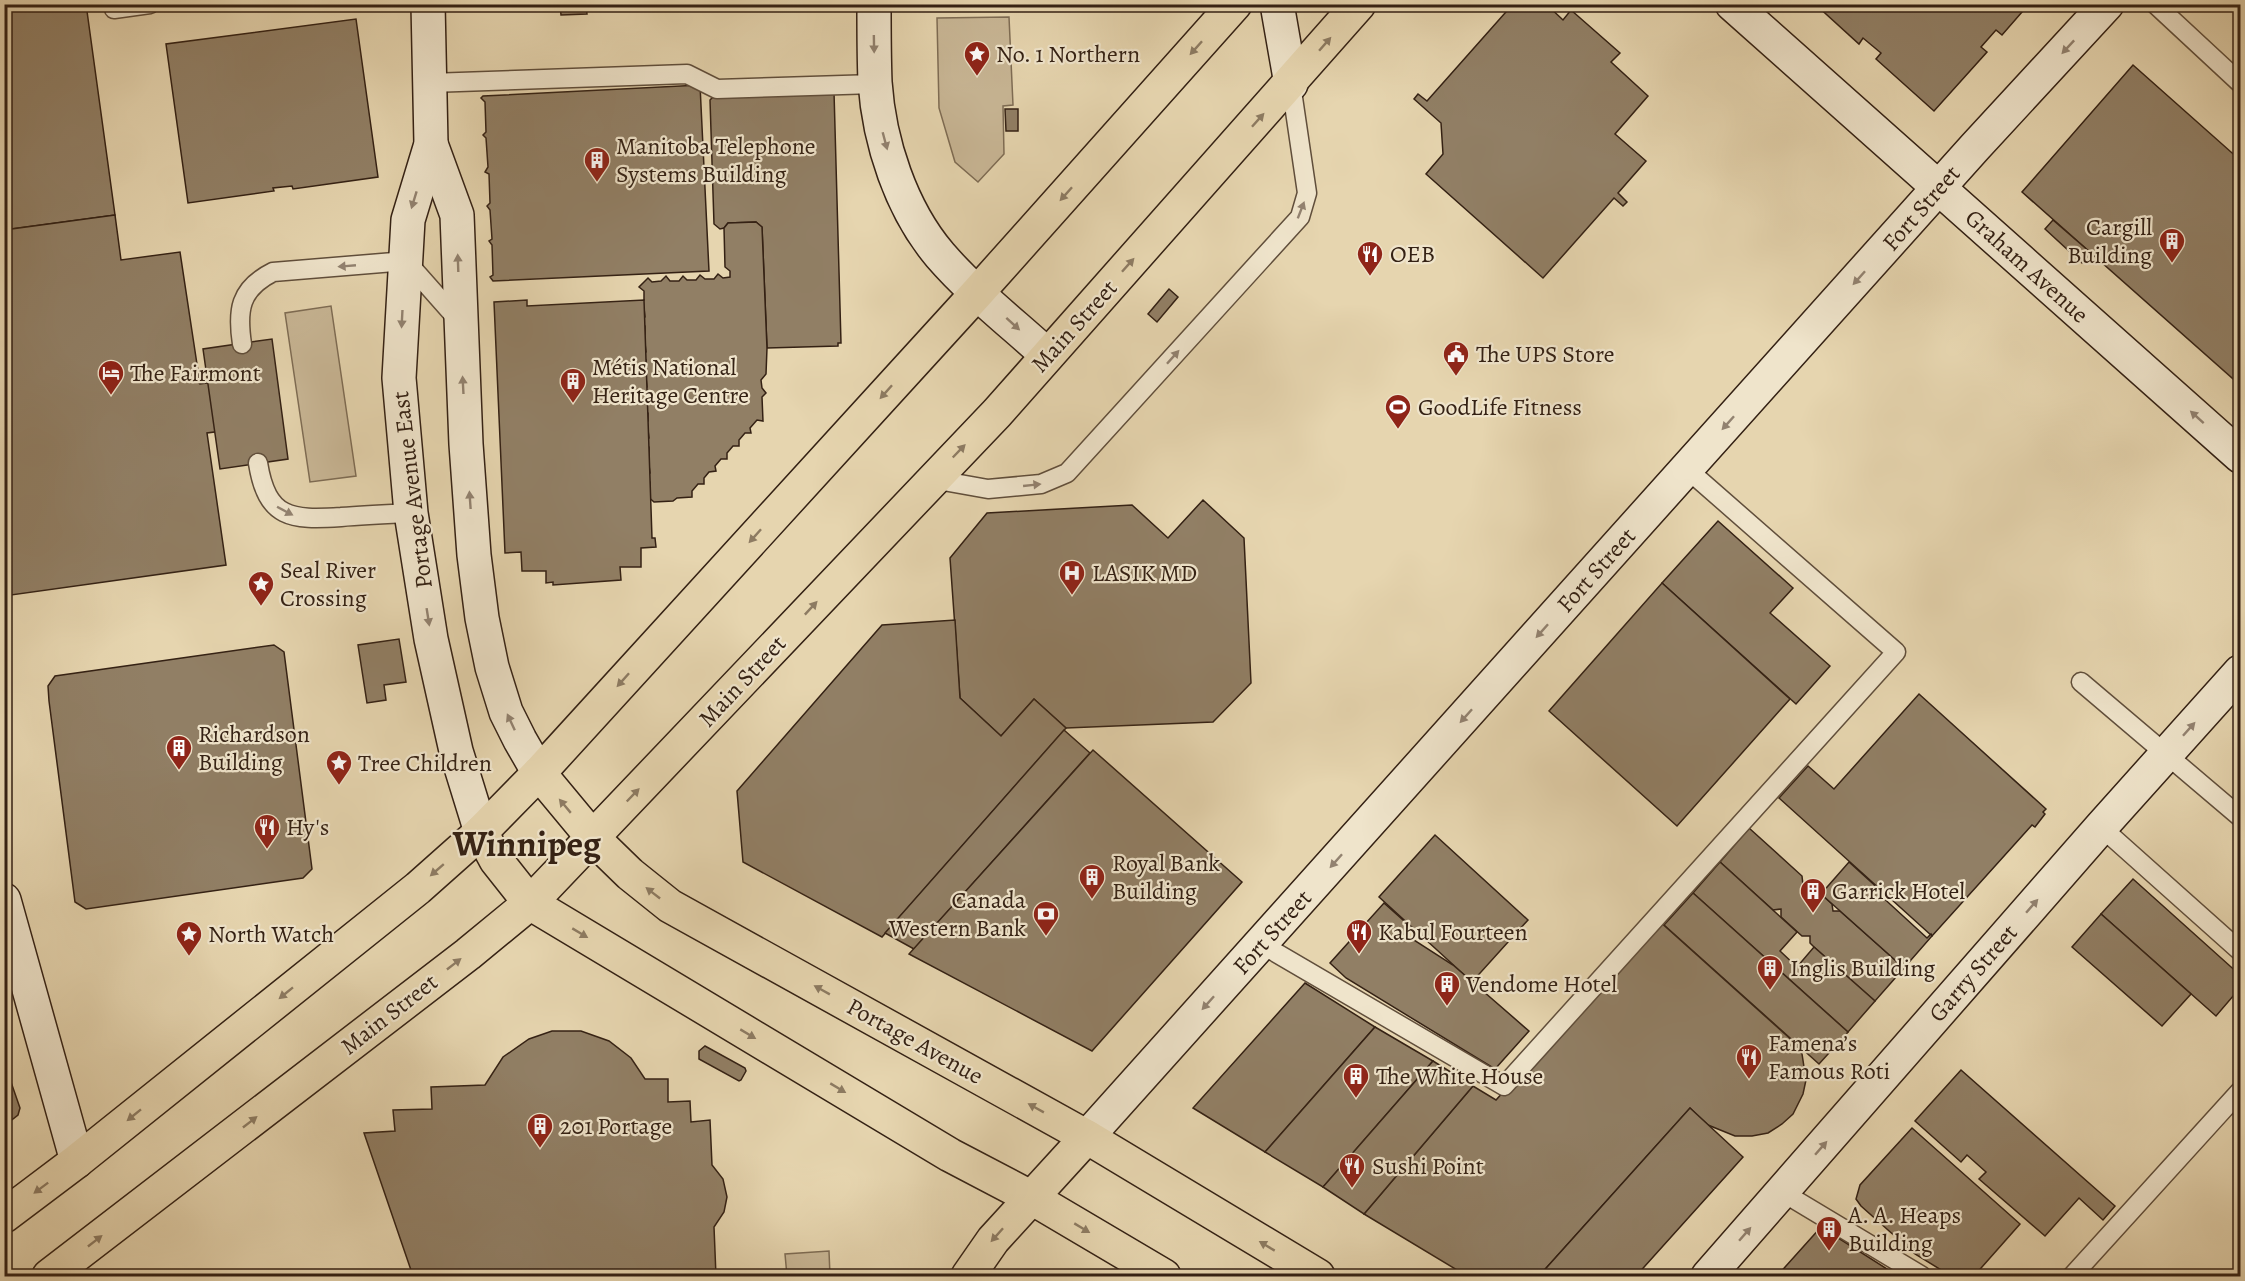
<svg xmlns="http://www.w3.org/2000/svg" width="2245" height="1281" font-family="Alegreya,serif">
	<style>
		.green { fill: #c8b695; stroke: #7e6c54; stroke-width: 1.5 }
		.building { fill: #917f65; stroke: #342114; stroke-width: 1.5 }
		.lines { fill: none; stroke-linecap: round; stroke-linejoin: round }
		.lane-casing { stroke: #604e3b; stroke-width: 21 }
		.secondary-casing { stroke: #342114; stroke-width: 36 }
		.primary-casing { stroke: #342114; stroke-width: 36 }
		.lane { stroke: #efe4cb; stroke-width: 18 }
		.secondary { stroke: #efe4cb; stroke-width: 33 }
		.primary { stroke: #e6d5af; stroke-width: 33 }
		.oneway { fill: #928270 }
		.oneway2 { fill: #8d7b62 }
		.labels { text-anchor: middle; stroke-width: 4.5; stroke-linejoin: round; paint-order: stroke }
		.poi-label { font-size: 24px; fill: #342114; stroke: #efe4cb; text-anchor: start }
		.street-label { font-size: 24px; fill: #342114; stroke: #efe4cb }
		.town-label { font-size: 36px; font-weight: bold; fill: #342114; stroke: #efe4cb }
	</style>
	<rect width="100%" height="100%" fill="#e6d5af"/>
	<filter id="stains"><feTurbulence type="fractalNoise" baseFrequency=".00333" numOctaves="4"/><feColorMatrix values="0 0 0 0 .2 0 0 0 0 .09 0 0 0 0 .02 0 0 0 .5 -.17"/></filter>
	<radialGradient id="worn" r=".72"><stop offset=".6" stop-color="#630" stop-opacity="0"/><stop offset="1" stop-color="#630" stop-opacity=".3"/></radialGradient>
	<g class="green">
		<polygon points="1009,17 1013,105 1003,106 1004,154 978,182 955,162 939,108 937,18"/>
		<polygon points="331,306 356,476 310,482 285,313"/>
		<polygon points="829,1251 830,1276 787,1276 785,1254"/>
	</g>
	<g class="building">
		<polygon points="4,4 86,4 115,215 4,230"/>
		<polygon points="560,4 586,4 587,14 561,15"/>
		<polygon points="1513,4 1546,4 1563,20 1571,10 1620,53 1611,62 1648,96 1615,134 1646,161 1618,193 1627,202 1623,206 1614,198 1543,278 1426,174 1443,154 1441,123 1414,99 1418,94 1427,101"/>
		<polygon points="1815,4 2029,4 2002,35 1996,30 1981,47 1987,52 1934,111 1876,59 1881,53 1863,38 1859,44"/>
		<polygon points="356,19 378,177 293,189 292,186 273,188 274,191 188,203 166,44"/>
		<polygon points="2133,65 2240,160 2240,385 2022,192"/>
		<polygon points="700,85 709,271 493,281 490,277 493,275 492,245 489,241 492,239 490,210 487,206 490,203 489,174 485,172 488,167 486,138 483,135 486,132 485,102 481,98 483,96"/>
		<polygon points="834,92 841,343 838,343 838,346 767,348 762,227 756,222 728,223 724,228 720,229 714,224 710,100 714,96"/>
		<polygon points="1005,109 1018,109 1018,131 1006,131"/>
		<polygon points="115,215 121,260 180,252 200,384 215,382 222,431 207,433 226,565 4,596 4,230"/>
		<polygon points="2053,220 2091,253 2082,263 2045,229"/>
		<polygon points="756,222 762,227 767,348 766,374 761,380 762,388 766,393 762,397 763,421 757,420 750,428 751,433 745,433 739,440 739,446 733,446 727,453 727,459 721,459 715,466 716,471 709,472 704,478 704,484 698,484 692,491 692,497 677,498 673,501 654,502 646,495 650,490 650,482 645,478 650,473 649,465 645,460 649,456 649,447 644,443 649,438 648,430 643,426 648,421 648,413 643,409 647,404 647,395 642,391 647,387 646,378 642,373 646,369 646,360 641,356 646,352 645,343 641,339 645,334 645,326 640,321 645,317 644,308 640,304 644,300 644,291 639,287 648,278 652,282 661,281 666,276 670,281 679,281 683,276 687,280 696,280 700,275 705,279 714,279 718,274 723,278 730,277 730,271 725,267 724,228 728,223"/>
		<polygon points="1169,289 1178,297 1157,322 1148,314"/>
		<polygon points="527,300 527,306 644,300 652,538 655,538 656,547 641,548 641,567 620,567 621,580 553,585 553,582 546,583 546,571 522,571 521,552 505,553 494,302"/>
		<polygon points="272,339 288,459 220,469 203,349"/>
		<polygon points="1203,500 1244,538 1251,683 1213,722 1066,728 1034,699 1001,736 960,698 950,558 987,513 1132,505 1168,538"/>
		<polygon points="1718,521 1793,588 1770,613 1830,666 1796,704 1662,583"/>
		<polygon points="1662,583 1790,699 1677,826 1549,711"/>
		<polygon points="955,620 960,698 1001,736 1034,699 1066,728 882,937 743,862 737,791 882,625"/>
		<polygon points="399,639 406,682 384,685 386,700 367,703 358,645"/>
		<polygon points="274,645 284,652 312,869 303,878 86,909 75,902 49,701 48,686 55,676"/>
		<polygon points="1919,694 2046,809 2043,812 2045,814 2035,827 2032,825 1932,936 1779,798 1808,766 1834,789"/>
		<polygon points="1064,730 1090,753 914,949 885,933"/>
		<polygon points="1093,750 1242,882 1092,1051 909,954"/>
		<polygon points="1749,828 1802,876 1803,885 1811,885 1832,904 1833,911 1840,911 1904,968 1875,1001 1814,947 1810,943 1810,936 1802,936 1781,917 1781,909 1773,910 1720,862"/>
		<polygon points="1435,835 1528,920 1472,982 1379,897"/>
		<polygon points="1720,862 1797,932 1780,951 1797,967 1814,947 1875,1001 1848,1032 1693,893"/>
		<polygon points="1849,862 1881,891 1879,894 1927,938 1931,934 1932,936 1904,968 1821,894"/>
		<polygon points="2133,879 2240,975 2240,988 2216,1016 2101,914"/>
		<polygon points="1693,893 1848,1032 1819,1064 1664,925"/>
		<polygon points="1384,903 1413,929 1406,935 1453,965 1529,1031 1495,1069 1346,978 1330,963"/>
		<polygon points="2101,914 2191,994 2162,1026 2072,947"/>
		<polygon points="1658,920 1795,1043 1802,1054 1806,1080 1803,1094 1793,1114 1782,1124 1768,1133 1752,1136 1735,1136 1708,1125 1690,1108 1539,1276 1467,1276 1364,1214 1473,1086 1496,1100"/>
		<polygon points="1305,983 1375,1027 1265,1152 1193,1108"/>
		<polygon points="1375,1027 1433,1061 1323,1187 1265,1152"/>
		<polygon points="552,1031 581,1031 609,1041 631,1058 645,1079 668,1079 668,1102 690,1101 691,1122 710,1120 712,1165 723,1179 727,1197 724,1212 714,1227 716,1276 413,1276 364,1133 395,1131 393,1110 432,1109 431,1087 485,1085 503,1057 529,1039"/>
		<polygon points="705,1046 745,1068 746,1071 741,1080 739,1081 699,1059 699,1051"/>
		<polygon points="1433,1061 1473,1086 1364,1214 1323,1187"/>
		<polygon points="4,1062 20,1108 18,1115 4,1126"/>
		<polygon points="1961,1070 2115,1206 2103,1220 2079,1198 2045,1236 1979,1179 1986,1172 1967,1155 1961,1162 1915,1121"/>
		<polygon points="1690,1108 1743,1157 1636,1276 1539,1276"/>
		<polygon points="1912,1128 2020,1224 1974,1276 1951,1276 1915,1254 1861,1206 1856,1199 1860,1185"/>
		<polygon points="1821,1227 1898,1276 1777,1276"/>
		<polygon points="1037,1271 1046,1276 1032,1276"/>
	</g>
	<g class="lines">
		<g class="lane-casing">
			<g id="lane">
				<polyline points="2155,4 2240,83"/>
				<polyline points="114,9 150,4"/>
				<polyline points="430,83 687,74 717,89 875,84"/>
				<path d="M 242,344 C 237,311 239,289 273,272 L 406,261 L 460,322"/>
				<path d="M 258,463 C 267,519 291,520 341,517 C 364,515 388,514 411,513"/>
				<polyline points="932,479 988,489 1041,484 1067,473 1300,217 1307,193 1291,84"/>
				<polyline points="2081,682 2240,817"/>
				<polyline points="2101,827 2240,951"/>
				<polyline points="1261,944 1504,1086 1896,652 1687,469"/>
				<polyline points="1782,1192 1922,1276"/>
				<polyline points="2072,1276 2240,1091"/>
			</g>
		</g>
		<g class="secondary-casing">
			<g id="secondary">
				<polyline points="428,4 431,144 408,220 399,378 411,513 431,639 456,751 481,832"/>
				<path d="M 874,4 C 874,30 874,56 875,82 C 879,142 901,209 940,255 C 972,292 1012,323 1047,355"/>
				<polyline points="1277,4 1291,84"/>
				<polyline points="1732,4 2240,456"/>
				<polyline points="431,144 457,215 466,444 474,555 482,618 492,667 506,712 520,740 539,773"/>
				<polyline points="4,900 77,1161"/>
				<polyline points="1087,1137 1975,147 2107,4"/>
				<polyline points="1708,1276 2101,827 2240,672"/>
			</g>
		</g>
		<g class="primary-casing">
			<g id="primary">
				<polyline points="539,773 593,838 630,874 670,906 1087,1137 1318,1276"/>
				<polyline points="481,832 496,860 530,903 950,1155 1032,1198 1164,1276"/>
				<polyline points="4,1216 77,1161 418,888 481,832 539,773 978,292 1235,4"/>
				<polyline points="49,1276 468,954 530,903 997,413 1359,4"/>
				<polyline points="968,1276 993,1240 1087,1137"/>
			</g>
		</g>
		<use href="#lane" class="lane"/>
		<use href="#secondary" class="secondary"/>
		<use href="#primary" class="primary"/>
	</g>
	<defs><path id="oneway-solid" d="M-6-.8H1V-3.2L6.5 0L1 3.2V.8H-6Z" transform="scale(1.5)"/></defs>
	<g class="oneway">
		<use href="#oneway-solid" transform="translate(874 44) rotate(89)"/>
		<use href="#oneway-solid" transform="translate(2068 47) rotate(133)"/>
		<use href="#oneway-solid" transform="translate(885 141) rotate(75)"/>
		<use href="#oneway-solid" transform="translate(414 200) rotate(107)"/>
		<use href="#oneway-solid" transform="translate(1301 210) rotate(-69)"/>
		<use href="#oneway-solid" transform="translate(458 263) rotate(-92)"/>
		<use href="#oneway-solid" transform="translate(347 266) rotate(175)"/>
		<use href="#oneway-solid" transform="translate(1859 278) rotate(132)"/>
		<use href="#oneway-solid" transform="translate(402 319) rotate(93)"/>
		<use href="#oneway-solid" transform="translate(1013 324) rotate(42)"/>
		<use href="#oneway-solid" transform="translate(1173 357) rotate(-48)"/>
		<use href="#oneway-solid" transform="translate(463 385) rotate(-93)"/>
		<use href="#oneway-solid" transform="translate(2197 417) rotate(-138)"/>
		<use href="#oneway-solid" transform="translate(1728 423) rotate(132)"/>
		<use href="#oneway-solid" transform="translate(1032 485) rotate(-6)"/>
		<use href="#oneway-solid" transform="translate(470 500) rotate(-94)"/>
		<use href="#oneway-solid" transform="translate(285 511) rotate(28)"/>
		<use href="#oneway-solid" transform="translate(428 617) rotate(81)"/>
		<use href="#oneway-solid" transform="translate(1542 631) rotate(132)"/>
		<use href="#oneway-solid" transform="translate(1466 716) rotate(132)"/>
		<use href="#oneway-solid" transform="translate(511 722) rotate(-115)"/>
		<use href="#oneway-solid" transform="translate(2189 729) rotate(-48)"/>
		<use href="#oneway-solid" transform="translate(1336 861) rotate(132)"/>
		<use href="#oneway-solid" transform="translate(2032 906) rotate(-49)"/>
		<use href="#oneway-solid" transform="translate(1208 1003) rotate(132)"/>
		<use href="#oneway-solid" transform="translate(1821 1148) rotate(-49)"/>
		<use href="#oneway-solid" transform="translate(1745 1234) rotate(-49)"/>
	</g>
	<g class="oneway2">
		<use href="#oneway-solid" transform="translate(1325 44) rotate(-49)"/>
		<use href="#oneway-solid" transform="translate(1196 48) rotate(132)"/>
		<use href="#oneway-solid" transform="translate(1258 120) rotate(-48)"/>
		<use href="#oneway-solid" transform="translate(1066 194) rotate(132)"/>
		<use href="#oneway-solid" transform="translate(1128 265) rotate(-48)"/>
		<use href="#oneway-solid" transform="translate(886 392) rotate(132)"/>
		<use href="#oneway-solid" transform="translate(959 451) rotate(-46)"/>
		<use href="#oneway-solid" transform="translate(755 536) rotate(132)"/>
		<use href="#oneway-solid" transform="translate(811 608) rotate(-47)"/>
		<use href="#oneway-solid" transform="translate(623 680) rotate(132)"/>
		<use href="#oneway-solid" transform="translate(633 795) rotate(-46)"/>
		<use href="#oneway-solid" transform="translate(565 806) rotate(-130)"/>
		<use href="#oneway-solid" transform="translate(437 870) rotate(139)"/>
		<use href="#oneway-solid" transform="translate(653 893) rotate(-142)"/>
		<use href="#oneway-solid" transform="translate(580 933) rotate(31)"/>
		<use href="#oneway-solid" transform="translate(454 964) rotate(-38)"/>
		<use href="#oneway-solid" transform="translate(822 990) rotate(-151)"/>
		<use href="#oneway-solid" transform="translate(286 993) rotate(141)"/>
		<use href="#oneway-solid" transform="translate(748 1034) rotate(31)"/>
		<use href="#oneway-solid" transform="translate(838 1088) rotate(31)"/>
		<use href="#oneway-solid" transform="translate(1036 1108) rotate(-151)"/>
		<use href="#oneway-solid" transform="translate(134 1115) rotate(141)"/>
		<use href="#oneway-solid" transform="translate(250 1122) rotate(-38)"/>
		<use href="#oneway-solid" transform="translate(41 1188) rotate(143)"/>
		<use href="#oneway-solid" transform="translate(1082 1228) rotate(31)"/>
		<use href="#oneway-solid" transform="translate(997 1235) rotate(132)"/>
		<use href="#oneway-solid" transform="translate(95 1241) rotate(-38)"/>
		<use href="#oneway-solid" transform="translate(1267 1246) rotate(-149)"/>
	</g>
	<defs>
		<g id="sight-pin" transform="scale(1.35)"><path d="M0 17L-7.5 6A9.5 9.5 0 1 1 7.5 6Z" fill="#8f2418" stroke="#efe4cb"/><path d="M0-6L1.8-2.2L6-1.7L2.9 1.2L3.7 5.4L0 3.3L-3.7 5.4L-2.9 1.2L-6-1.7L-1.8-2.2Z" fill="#fff"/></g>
		<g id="building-pin" transform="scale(1.35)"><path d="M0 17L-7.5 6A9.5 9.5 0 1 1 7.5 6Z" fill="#8f2418" stroke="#efe4cb"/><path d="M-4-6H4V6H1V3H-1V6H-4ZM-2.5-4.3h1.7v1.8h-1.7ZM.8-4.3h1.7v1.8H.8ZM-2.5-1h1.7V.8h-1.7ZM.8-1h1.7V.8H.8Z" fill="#fff"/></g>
		<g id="restaurant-pin" transform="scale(1.35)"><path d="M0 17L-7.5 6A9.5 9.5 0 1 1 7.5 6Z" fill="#8f2418" stroke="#efe4cb"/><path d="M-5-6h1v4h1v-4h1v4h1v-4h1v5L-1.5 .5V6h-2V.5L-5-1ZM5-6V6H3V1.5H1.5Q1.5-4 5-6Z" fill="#fff"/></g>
		<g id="civic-pin" transform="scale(1.35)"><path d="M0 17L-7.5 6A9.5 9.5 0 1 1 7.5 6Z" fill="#8f2418" stroke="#efe4cb"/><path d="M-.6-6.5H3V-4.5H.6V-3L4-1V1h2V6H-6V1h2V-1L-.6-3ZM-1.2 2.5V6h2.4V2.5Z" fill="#fff"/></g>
		<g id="hotel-pin" transform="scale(1.35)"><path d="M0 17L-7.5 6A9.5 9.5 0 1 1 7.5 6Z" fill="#8f2418" stroke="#efe4cb"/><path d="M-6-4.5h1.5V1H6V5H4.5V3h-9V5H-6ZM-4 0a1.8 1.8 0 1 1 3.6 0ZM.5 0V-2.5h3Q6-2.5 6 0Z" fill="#fff"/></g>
		<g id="stadium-pin" transform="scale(1.35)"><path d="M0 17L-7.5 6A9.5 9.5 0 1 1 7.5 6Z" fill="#8f2418" stroke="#efe4cb"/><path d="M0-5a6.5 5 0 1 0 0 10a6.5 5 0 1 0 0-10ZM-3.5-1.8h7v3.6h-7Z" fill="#fff"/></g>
		<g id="hospital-pin" transform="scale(1.35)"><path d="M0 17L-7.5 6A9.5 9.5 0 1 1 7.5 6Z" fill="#8f2418" stroke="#efe4cb"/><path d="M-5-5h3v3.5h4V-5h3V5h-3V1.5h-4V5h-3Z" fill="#fff"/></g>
		<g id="bank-pin" transform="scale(1.35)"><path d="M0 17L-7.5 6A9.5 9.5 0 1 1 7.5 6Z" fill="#8f2418" stroke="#efe4cb"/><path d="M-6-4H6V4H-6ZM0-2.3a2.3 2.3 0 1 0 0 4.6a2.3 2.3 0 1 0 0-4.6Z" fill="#fff"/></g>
	</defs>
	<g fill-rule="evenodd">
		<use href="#sight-pin" x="977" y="54"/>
		<use href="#building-pin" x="597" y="160"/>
		<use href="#building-pin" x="2172" y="241"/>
		<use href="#restaurant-pin" x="1370" y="254"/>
		<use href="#civic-pin" x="1456" y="354"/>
		<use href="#hotel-pin" x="111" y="373"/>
		<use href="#building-pin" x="573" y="381"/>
		<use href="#stadium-pin" x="1398" y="407"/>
		<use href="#hospital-pin" x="1072" y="573"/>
		<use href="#sight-pin" x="261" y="584"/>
		<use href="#building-pin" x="179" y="748"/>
		<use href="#sight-pin" x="339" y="763"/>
		<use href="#restaurant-pin" x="267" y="827"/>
		<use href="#building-pin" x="1092" y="877"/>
		<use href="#building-pin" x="1813" y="891"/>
		<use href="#bank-pin" x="1046" y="914"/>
		<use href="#restaurant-pin" x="1359" y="932"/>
		<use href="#sight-pin" x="189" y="934"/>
		<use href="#building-pin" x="1770" y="968"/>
		<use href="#building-pin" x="1447" y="984"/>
		<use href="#restaurant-pin" x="1749" y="1057"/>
		<use href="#building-pin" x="1356" y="1076"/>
		<use href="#building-pin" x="540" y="1126"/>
		<use href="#restaurant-pin" x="1352" y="1166"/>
		<use href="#building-pin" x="1829" y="1229"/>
	</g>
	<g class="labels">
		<g class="poi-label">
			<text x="996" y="62">No. 1 Northern</text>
			<text x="616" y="154">Manitoba Telephone<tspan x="616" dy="28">Systems Building</tspan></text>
			<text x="2152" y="235" text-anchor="end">Cargill<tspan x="2152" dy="28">Building</tspan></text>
			<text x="1390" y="262">OEB</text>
			<text x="1476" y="362">The UPS Store</text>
			<text x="592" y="375">Métis National<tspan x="592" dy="28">Heritage Centre</tspan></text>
			<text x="130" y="381">The Fairmont</text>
			<text x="1418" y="415">GoodLife Fitness</text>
			<text x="280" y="578">Seal River<tspan x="280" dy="28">Crossing</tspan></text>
			<text x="1092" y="581">LASIK MD</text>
			<text x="198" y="742">Richardson<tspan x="198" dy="28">Building</tspan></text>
			<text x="358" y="771">Tree Children</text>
			<text x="286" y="835">Hy's</text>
			<text x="1112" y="871">Royal Bank<tspan x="1112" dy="28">Building</tspan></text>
			<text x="1832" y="899">Garrick Hotel</text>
			<text x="1026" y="908" text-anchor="end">Canada<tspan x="1026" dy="28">Western Bank</tspan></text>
			<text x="1378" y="940">Kabul Fourteen</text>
			<text x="208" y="942">North Watch</text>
			<text x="1790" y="976">Inglis Building</text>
			<text x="1466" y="992">Vendome Hotel</text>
			<text x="1768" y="1051">Famena’s<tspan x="1768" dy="28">Famous Roti</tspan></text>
			<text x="1376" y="1084">The White House</text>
			<text x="560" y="1134">201 Portage</text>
			<text x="1372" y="1174">Sushi Point</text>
			<text x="1848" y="1223">A. A. Heaps<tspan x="1848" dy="28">Building</tspan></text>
		</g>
		<g class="street-label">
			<text transform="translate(1921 208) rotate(-49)" y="8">Fort Street</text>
			<text transform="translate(2027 266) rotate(42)" y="8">Graham Avenue</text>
			<text transform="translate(1074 326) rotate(-48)" y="8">Main Street</text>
			<text transform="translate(412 490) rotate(-97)" y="8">Portage Avenue East</text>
			<text transform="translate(1596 570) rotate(-48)" y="8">Fort Street</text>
			<text transform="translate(742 681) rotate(-47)" y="8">Main Street</text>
			<text transform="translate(1272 932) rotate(-48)" y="8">Fort Street</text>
			<text transform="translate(1973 973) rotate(-49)" y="8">Garry Street</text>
			<text transform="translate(389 1014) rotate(-38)" y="8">Main Street</text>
			<text transform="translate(915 1041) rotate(29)" y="8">Portage Avenue</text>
		</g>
		<g class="town-label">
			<text x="527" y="856">Winnipeg</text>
		</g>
	</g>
	<rect width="2245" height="1281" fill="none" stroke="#e6d5af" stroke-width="24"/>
	<rect x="6" y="6" width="2233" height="1269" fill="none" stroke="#342114" stroke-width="3"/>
	<rect x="12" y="12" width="2221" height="1257" fill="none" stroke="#342114" stroke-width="1.5"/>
	<rect width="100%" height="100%" filter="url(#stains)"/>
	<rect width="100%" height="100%" fill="url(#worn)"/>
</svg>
